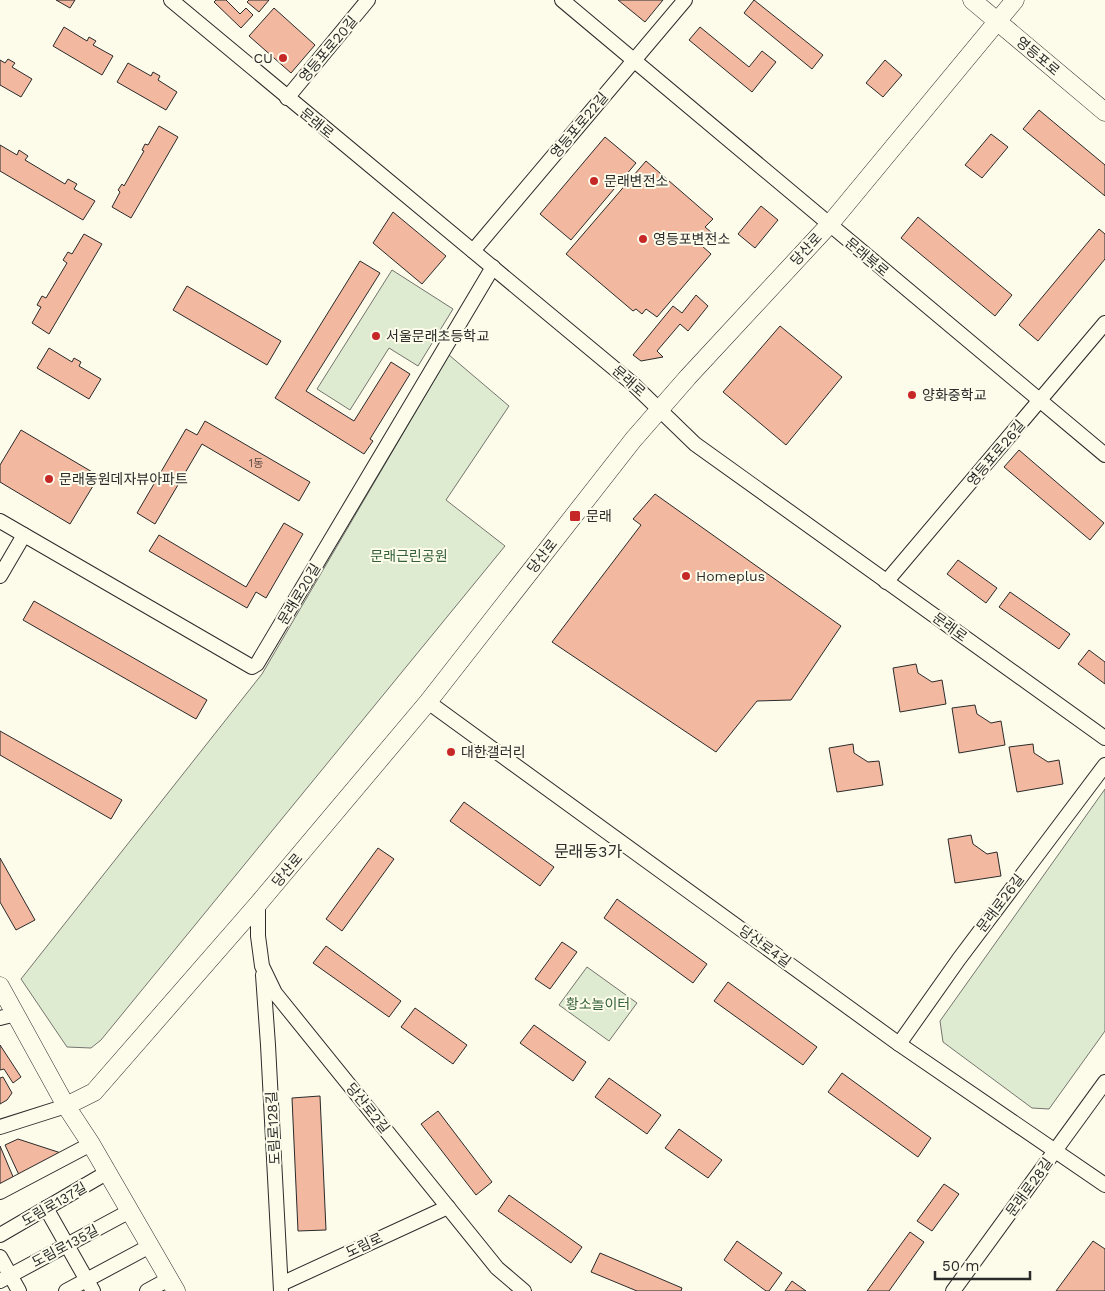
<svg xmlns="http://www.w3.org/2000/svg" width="1105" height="1291" font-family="'Work Sans','Noto Sans KR',sans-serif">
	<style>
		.green { fill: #deebd1; stroke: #74746e }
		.building { fill: #f2b8a0; stroke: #2b2b2b }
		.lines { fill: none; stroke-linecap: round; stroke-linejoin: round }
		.minor-casing { stroke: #2b2b2b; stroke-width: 16 }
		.major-casing { stroke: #2b2b2b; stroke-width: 19 }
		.minor { stroke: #fdfbea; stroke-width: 14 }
		.major { stroke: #fdfbea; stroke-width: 18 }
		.poi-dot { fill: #c62828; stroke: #fdfbea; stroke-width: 2 }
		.labels { text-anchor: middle; stroke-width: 4; stroke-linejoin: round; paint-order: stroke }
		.number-label { font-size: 11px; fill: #5d4e48 }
		.street-label { font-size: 14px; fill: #2b2b2b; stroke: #fdfbea }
		.poi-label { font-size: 14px; fill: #2b2b2b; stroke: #fdfbea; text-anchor: start }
		.park-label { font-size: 14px; fill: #34623c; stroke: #fdfbea }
		.quarter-label { font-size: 16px; fill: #2b2b2b; stroke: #fdfbea }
	</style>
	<rect width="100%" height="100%" fill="#fdfbea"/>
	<g class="green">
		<polygon points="392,270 453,309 418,366 389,348 350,410 317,389"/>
		<polygon points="449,355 509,406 446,500 505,546 101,1040 91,1048 67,1047 21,979 262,674"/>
		<polygon points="1105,789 1105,1031 1049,1109 1032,1108 943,1042 940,1021"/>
		<polygon points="587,967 637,1003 609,1041 559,1005"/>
	</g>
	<g class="building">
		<polygon points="56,0 75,0 70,8"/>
		<polygon points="216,0 226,0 240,14 246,8 253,15 241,28 214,2"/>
		<polygon points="249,0 269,0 259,12 247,2"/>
		<polygon points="618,0 663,0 645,22"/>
		<polygon points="754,0 823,55 812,69 744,13"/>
		<polygon points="274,8 315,45 291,73 249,36"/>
		<polygon points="64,27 87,41 89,37 96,41 93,45 113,56 102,75 53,46"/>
		<polygon points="700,27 749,67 762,51 776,62 752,92 689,40"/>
		<polygon points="8,59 15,63 12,67 32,79 21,97 0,85 0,60 5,63"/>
		<polygon points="885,60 902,75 883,97 866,83"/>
		<polygon points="128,63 151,76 153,72 160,76 158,80 177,92 166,110 117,82"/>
		<polygon points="1039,110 1105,165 1105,196 1023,129"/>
		<polygon points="159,126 178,137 131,218 112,207 120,192 118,190 122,184 124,186 144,151 142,150 145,144 148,145"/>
		<polygon points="991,134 1008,147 982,178 965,165"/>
		<polygon points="605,137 636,163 571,240 540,214"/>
		<polygon points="0,145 17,155 19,150 28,156 25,160 65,184 68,179 77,184 74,189 95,201 83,220 0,171"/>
		<polygon points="646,161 713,219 705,227 711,232 701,245 711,254 657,317 646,309 642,314 636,309 633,311 566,254"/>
		<polygon points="761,206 778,220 755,248 738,234"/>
		<polygon points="393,212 446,256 422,284 373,243"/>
		<polygon points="918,217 1012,295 995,316 901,238"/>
		<polygon points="1099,229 1105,234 1105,259 1038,341 1019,325"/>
		<polygon points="84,234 102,244 49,334 32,323 41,307 37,305 42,296 46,298 67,263 63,260 68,252 72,254"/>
		<polygon points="360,261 380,273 306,391 354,421 391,362 410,374 370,439 373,441 364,454 275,398"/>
		<polygon points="187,286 281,341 267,365 173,310"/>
		<polygon points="696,295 708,306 688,331 680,324 657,351 663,357 641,361 633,355 673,306 682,313"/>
		<polygon points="780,326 842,377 786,445 723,392"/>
		<polygon points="49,348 72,362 74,358 81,362 79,366 101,379 89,399 37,368"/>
		<polygon points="205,421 310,482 299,501 202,444 155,524 137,513 186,429 197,435"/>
		<polygon points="21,430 99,476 70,524 0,482 0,465"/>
		<polygon points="1019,450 1104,523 1090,540 1004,467"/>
		<polygon points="655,494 841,626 791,700 757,701 716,752 552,642 641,525 633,519"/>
		<polygon points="284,523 303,534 266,598 256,592 247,608 149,551 159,535 246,587"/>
		<polygon points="958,560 997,588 986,603 947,574"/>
		<polygon points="1010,592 1070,634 1059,649 999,607"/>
		<polygon points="34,601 207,700 196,719 23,620"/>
		<polygon points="1089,650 1105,662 1105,684 1078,664"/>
		<polygon points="916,664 918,673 932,682 942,680 946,704 900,712 893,668"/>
		<polygon points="975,705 977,714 991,723 1001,721 1005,745 959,753 952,708"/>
		<polygon points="0,731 122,800 111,819 0,755"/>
		<polygon points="853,744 854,753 868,762 879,761 883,785 837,792 829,748"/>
		<polygon points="1033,744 1034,753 1048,762 1059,760 1063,784 1017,792 1009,747"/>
		<polygon points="464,802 554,867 540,886 450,821"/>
		<polygon points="971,835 973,844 987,854 997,852 1001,876 955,883 948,839"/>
		<polygon points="378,848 394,859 342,931 326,919"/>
		<polygon points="0,858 35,920 16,930 0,902"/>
		<polygon points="617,899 707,964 693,983 604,918"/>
		<polygon points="562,942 577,952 550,989 535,979"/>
		<polygon points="326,946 401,1001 389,1017 313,963"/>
		<polygon points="728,982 817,1047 803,1065 714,1001"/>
		<polygon points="415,1008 467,1045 453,1064 401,1027"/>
		<polygon points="534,1025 586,1062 573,1081 520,1043"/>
		<polygon points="0,1045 21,1077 13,1083 4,1069 0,1070"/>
		<polygon points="842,1073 931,1138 918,1157 828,1092"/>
		<polygon points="3,1077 12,1093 7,1100 0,1104 0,1078"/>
		<polygon points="609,1078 661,1115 647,1134 595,1097"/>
		<polygon points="320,1096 326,1230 298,1231 292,1098"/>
		<polygon points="438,1111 492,1182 476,1195 421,1124"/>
		<polygon points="679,1129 722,1160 708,1178 665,1148"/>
		<polygon points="18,1139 64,1154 19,1175 5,1145"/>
		<polygon points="0,1146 14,1179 0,1188"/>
		<polygon points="944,1184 959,1194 932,1231 917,1221"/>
		<polygon points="509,1195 582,1247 571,1263 498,1211"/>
		<polygon points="910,1232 924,1242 889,1291 867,1291"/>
		<polygon points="737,1241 782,1273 769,1291 766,1291 724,1260"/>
		<polygon points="1093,1241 1105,1249 1105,1291 1056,1291"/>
		<polygon points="600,1253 682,1288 681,1291 637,1291 591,1272"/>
		<polygon points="792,1281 806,1291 785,1291"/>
	</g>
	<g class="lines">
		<g class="minor-casing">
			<g id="minor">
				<polyline points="171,0 633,384 695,444 1105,738"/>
				<polyline points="562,0 1105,455"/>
				<polyline points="287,98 368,0"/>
				<polyline points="473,251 685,0"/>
				<polyline points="0,521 252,667 257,664 493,267"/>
				<polyline points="0,576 24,535"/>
				<polyline points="886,582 1105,323"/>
				<polyline points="428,702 899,1044 1105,1185"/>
				<polyline points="258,904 258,936 262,966 275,993 497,1268 524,1291"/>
				<polyline points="263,975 268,1045 281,1291"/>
				<polyline points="0,1018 16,1014"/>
				<polyline points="899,1044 959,959 1105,765"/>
				<polyline points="0,1127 66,1106"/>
				<polyline points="0,1192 91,1144"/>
				<polyline points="46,1208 93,1291"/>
				<polyline points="0,1235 108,1172"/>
				<polyline points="0,1257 19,1291"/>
				<polyline points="0,1281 130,1211"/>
				<polyline points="281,1284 448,1207"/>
				<polyline points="66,1291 150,1246"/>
				<polyline points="147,1291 169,1279"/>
				<polyline points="953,1291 1105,1082"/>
			</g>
		</g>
		<g class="major-casing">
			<g id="major">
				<polyline points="972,0 1105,112"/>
				<polyline points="0,986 66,1106 91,1144 176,1291"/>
				<polyline points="66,1106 94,1092 258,904 428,702 633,440 688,377 829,225 1015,0"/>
			</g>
		</g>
		<use href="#minor" class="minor"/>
		<use href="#major" class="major"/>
	</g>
	<g class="poi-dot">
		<circle cx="283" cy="58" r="5"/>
		<circle cx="594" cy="181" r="5"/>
		<circle cx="643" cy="239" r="5"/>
		<circle cx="376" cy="336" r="5"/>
		<circle cx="912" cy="395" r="5"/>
		<circle cx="49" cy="479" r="5"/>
		<rect x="569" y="510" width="12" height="12" rx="2.5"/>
		<circle cx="686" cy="576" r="5"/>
		<circle cx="451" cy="752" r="5"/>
	</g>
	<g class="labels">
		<g class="number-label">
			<text x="256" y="467">1동</text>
		</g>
		<g class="street-label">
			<text transform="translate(328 49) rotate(-50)" y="5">영등포로20길</text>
			<text transform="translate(1038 56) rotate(40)" y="5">영등포로</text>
			<text transform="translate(317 123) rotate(39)" y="5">문래로</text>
			<text transform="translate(579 125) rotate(-50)" y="5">영등포로22길</text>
			<text transform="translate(806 249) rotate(-47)" y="5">당산로</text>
			<text transform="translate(867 257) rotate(40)" y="5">문래북로</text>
			<text transform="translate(629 381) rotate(41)" y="5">문래로</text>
			<text transform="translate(996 453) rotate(-50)" y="5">영등포로26길</text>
			<text transform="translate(542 556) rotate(-52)" y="5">당산로</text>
			<text transform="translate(299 594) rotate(-59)" y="5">문래로20길</text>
			<text transform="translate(950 627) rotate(36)" y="5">문래로</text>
			<text transform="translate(287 870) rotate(-50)" y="5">당산로</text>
			<text transform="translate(1000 903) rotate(-53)" y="5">문래로26길</text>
			<text transform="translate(765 946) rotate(36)" y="5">당산로4길</text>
			<text transform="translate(368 1108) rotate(51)" y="5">당산로2길</text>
			<text transform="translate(273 1128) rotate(-93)" y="5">도림로128길</text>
			<text transform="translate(1029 1187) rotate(-54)" y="5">문래로28길</text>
			<text transform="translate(54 1204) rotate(-30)" y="5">도림로137길</text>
			<text transform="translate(364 1245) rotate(-25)" y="5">도림로</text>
			<text transform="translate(65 1246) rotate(-28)" y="5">도림로135길</text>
		</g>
		<g class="poi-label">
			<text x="273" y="63" text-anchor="end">CU</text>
			<text x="604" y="186">문래변전소</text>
			<text x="653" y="244">영등포변전소</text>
			<text x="386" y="341">서울문래초등학교</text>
			<text x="922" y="400">양화중학교</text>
			<text x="59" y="484">문래동원데자뷰아파트</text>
			<text x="586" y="521">문래</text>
			<text x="696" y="581">Homeplus</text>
			<text x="461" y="757">대한갤러리</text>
		</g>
		<g class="park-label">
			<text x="409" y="561">문래근린공원</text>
			<text x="598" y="1009">황소놀이터</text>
		</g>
		<g class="quarter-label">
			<text x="588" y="857">문래동3가</text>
		</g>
	</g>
	<path d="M935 1271v8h95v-8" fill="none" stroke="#2b2b2b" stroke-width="2.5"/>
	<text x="942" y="1271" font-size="15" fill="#2b2b2b" stroke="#fdfbea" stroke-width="4" paint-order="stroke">50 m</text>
</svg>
